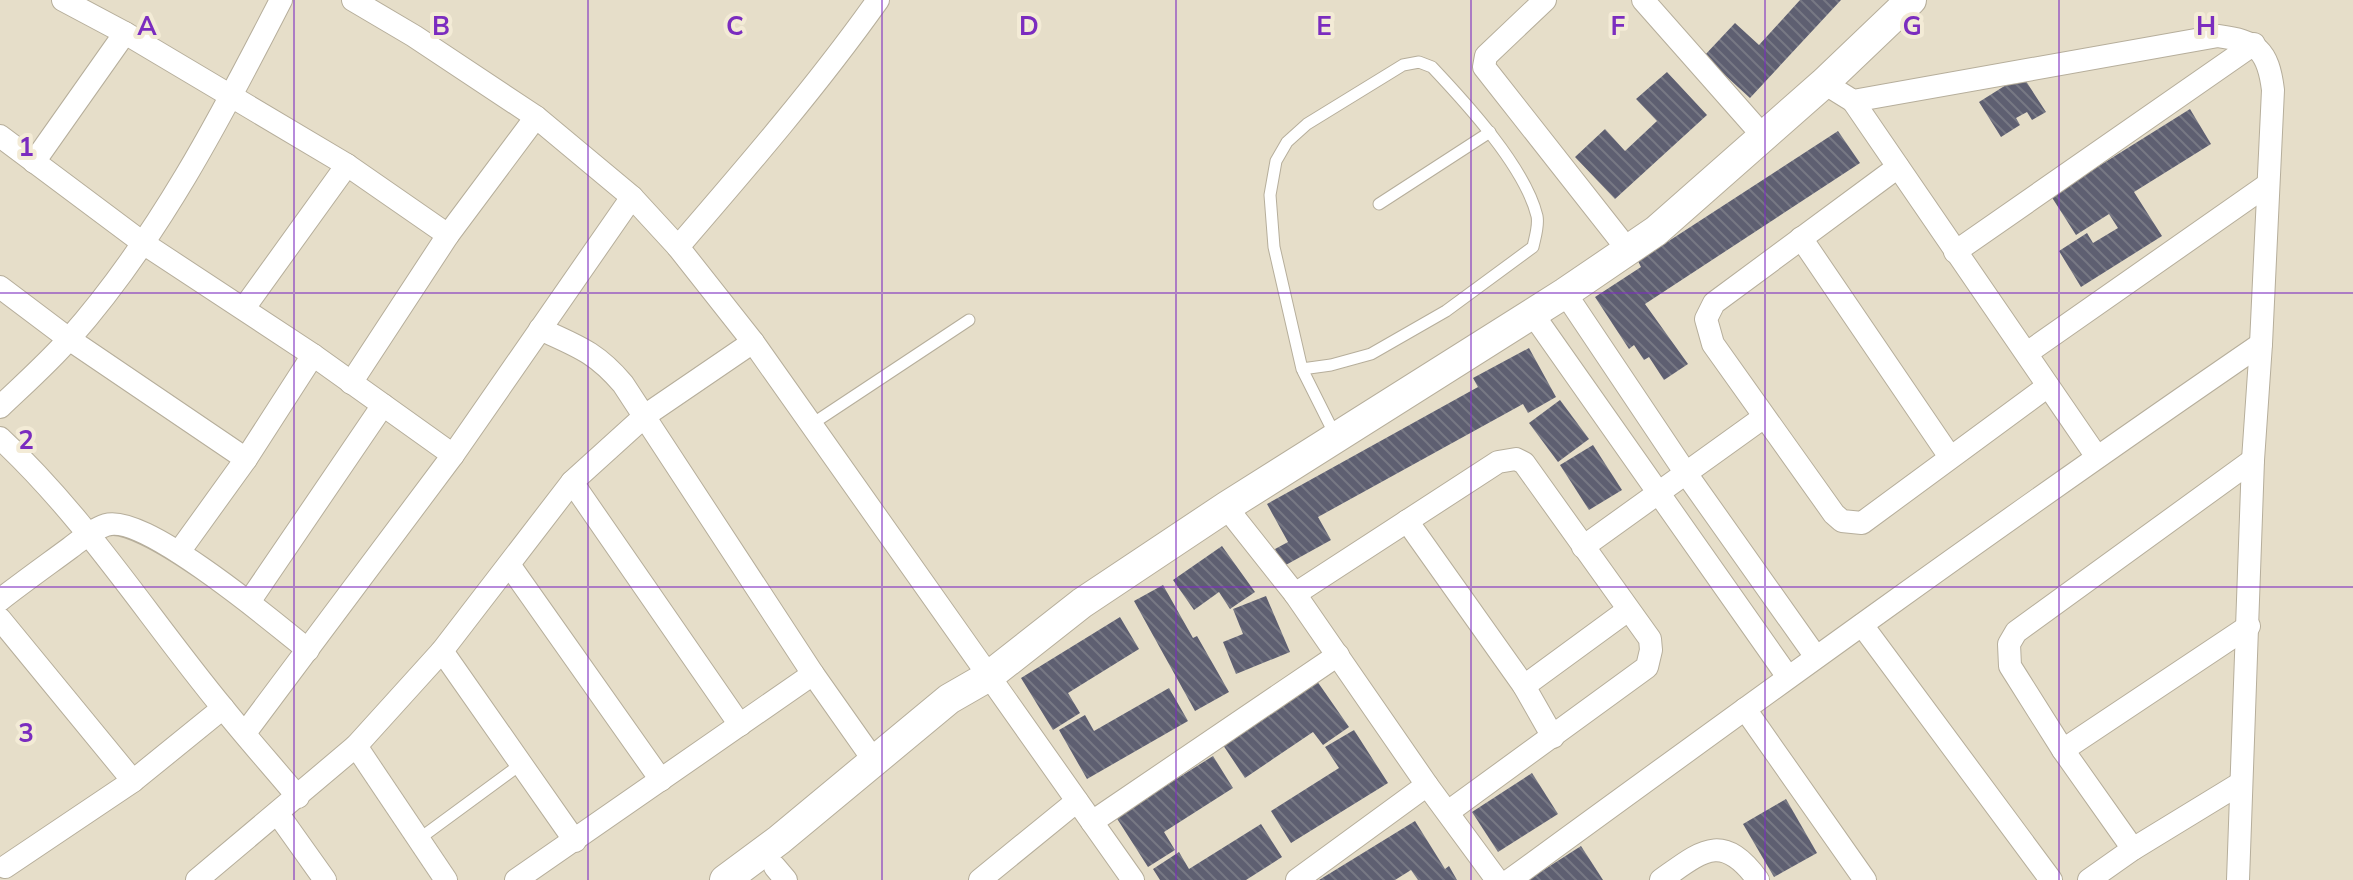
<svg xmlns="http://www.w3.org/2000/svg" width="2353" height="880" font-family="Mulish,sans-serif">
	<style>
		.building { fill: url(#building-back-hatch) }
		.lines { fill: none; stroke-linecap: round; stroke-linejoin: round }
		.lane-casing { stroke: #b6ae9b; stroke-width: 13 }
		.street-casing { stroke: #b6ae9b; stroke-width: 24 }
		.secondary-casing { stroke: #b6ae9b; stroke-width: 32 }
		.lane { stroke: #fff; stroke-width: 11 }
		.street { stroke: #fff; stroke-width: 22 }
		.secondary { stroke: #fff; stroke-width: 30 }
		.grid { fill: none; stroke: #7b2cbf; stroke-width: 2; stroke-opacity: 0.55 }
		.grid-label { font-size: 26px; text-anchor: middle; font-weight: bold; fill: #7b2cbf; stroke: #f3ebd6; stroke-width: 8; stroke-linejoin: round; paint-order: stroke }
	</style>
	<defs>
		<pattern id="building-back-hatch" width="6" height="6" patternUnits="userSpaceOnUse" patternTransform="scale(2)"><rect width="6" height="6" fill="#5e5f71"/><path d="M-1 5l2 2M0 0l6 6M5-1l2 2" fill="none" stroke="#777884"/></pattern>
	</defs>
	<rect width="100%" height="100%" fill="#e6dec9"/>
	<g class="building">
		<polygon points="1800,0 1841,0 1750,98 1704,56 1735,23 1759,45"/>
		<polygon points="1667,72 1707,115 1615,199 1575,157 1605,129 1625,151 1657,121 1636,99"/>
		<polygon points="2022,75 2046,112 2032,120 2027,112 2016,118 2020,125 2001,137 1979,102"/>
		<polygon points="2190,109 2211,144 2134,192 2162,236 2081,287 2059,251 2087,233 2093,243 2118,228 2109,214 2076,235 2051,196"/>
		<polygon points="1838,131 1860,163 1645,304 1688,364 1664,380 1649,357 1644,360 1634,345 1629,349 1595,297 1641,267 1638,261"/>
		<polygon points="1529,348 1556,397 1528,413 1523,404 1318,517 1331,540 1284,566 1275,549 1288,542 1267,504 1478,387 1473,378"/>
		<polygon points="1560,400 1589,439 1558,462 1529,423"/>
		<polygon points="1593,445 1622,490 1589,510 1560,465"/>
		<polygon points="1222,546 1255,592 1230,609 1219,592 1194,610 1173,580"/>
		<polygon points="1163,585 1193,638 1197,636 1229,692 1195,711 1134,601"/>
		<polygon points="1266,596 1290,652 1236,674 1223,642 1243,634 1233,609"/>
		<polygon points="1120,617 1139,649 1068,693 1080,713 1053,730 1021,678"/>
		<polygon points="1317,681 1349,727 1323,745 1313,732 1245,778 1223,745"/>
		<polygon points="1169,688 1188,721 1087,779 1059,730 1085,715 1094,731"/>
		<polygon points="1354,730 1388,783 1291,843 1271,811 1339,768 1325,747"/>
		<polygon points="1213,756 1233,788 1164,832 1175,850 1148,867 1116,817"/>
		<polygon points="1532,773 1558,814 1498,852 1472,812"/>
		<polygon points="1786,799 1817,853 1774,877 1743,824"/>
		<polygon points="1415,821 1445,869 1449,866 1457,880 1418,880 1411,870 1395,880 1319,880"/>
		<polygon points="1261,824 1282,857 1246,880 1160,880 1153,869 1179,852 1189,869"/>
		<polygon points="1581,846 1603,880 1528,880"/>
	</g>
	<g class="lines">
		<g class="lane-casing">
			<g id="lane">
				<polyline points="1379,204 1490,132"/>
				<path d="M 1302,369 L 1331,365 L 1371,354 L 1446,311 L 1533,247 C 1535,237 1539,226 1537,216 C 1525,167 1466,103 1432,67 L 1419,62 L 1403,65 L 1307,124 L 1287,142 L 1276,161 L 1270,195 L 1274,247 L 1302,369 L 1336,437"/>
				<polyline points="812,424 969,320"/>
				<polyline points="419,839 521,764"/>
			</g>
		</g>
		<g class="street-casing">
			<g id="street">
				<polyline points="63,0 125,33 347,165 448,235"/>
				<polyline points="353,0 414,36 536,117 632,197 678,247 753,342 1133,880"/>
				<polyline points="1545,0 1486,56 1484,67 1628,250"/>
				<polyline points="1643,0 1764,137"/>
				<path d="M 1824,83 L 1853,101 L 2218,36 C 2257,41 2268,50 2273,90 L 2261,344 L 2253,460 L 2238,880"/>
				<polyline points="1853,101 2097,457"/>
				<polyline points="0,136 143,243 313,355 453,455"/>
				<polyline points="34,162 125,33"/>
				<polyline points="1898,167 1714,303 1706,319 1713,344 1834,514 1842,521 1862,523 2048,386"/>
				<polyline points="1801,238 1950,457"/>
				<path d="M 678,247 C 747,167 817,86 878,0"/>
				<polyline points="1955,252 2254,44"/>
				<polyline points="0,287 69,339 246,459"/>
				<polyline points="1565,293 1685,472 1816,657"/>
				<polyline points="244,308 347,165"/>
				<polyline points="1532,313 1788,677"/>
				<path d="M 540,329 C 577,346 596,352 623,384 L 813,674 L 875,762"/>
				<polyline points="2027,353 2267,185"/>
				<polyline points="351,383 448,235 536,117"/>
				<path d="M 0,407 C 23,385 48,363 69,339 C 157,240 221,117 281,0"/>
				<path d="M 0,438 C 86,518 148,617 223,708 C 247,738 273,767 298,797"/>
				<polyline points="572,482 740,725"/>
				<polyline points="1226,507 1295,594 1427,785 1497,880"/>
				<polyline points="1407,521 1524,686 1553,737"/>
				<polyline points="1583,547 1764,417"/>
				<polyline points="179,552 246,459 313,355"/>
				<polyline points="510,566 661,780"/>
				<polyline points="1295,594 1498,462 1516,459 1524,463 1650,639 1651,650 1647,667 1448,812"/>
				<path d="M 0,600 C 23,582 47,565 70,548 C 81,540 93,529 106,525 C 144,513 276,624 308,650"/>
				<polyline points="249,602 383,405"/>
				<polyline points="0,619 133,781"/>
				<polyline points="1862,625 2051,880"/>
				<polyline points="442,651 575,841"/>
				<polyline points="1524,686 1628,610"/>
				<polyline points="1745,709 1865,880"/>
				<polyline points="245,733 453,455 632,197"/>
				<polyline points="356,746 446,880"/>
				<polyline points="2063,750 2249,626"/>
				<polyline points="278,814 325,880"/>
				<polyline points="1092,822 1338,655"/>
				<polyline points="2133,849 2063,750 2010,666 2009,644 2016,632 2253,460"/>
				<polyline points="5,867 133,781 223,708"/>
				<polyline points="775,867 786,880"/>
				<polyline points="197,880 356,746 442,651 572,482 646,415 753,342"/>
				<polyline points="516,880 813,674"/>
				<polyline points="980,880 1077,801"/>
				<polyline points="1297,880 1427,785"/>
				<path d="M 1510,880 C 1758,699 2007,518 2261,344"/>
				<path d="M 1661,880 C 1702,851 1722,831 1758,880"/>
				<polyline points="2089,880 2133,849 2241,783"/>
			</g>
		</g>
		<g class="secondary-casing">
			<polyline id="secondary" points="725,880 779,840 949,699 989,676 1082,603 1226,507 1565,293 1656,231 1824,83 1911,0"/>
		</g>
		<use href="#lane" class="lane"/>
		<use href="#street" class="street"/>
		<use href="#secondary" class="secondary"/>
	</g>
	<path class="grid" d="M 294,0 L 294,880M 588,0 L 588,880M 882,0 L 882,880M 1176,0 L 1176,880M 1471,0 L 1471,880M 1765,0 L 1765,880M 2059,0 L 2059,880M 0,293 L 2353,293M 0,587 L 2353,587"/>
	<g class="grid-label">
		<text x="147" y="35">A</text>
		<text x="441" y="35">B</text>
		<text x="735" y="35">C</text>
		<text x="1029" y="35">D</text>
		<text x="1324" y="35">E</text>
		<text x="1618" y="35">F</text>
		<text x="1912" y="35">G</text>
		<text x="2206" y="35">H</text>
		<text x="26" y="156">1</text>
		<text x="26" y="449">2</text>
		<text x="26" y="742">3</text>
	</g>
</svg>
